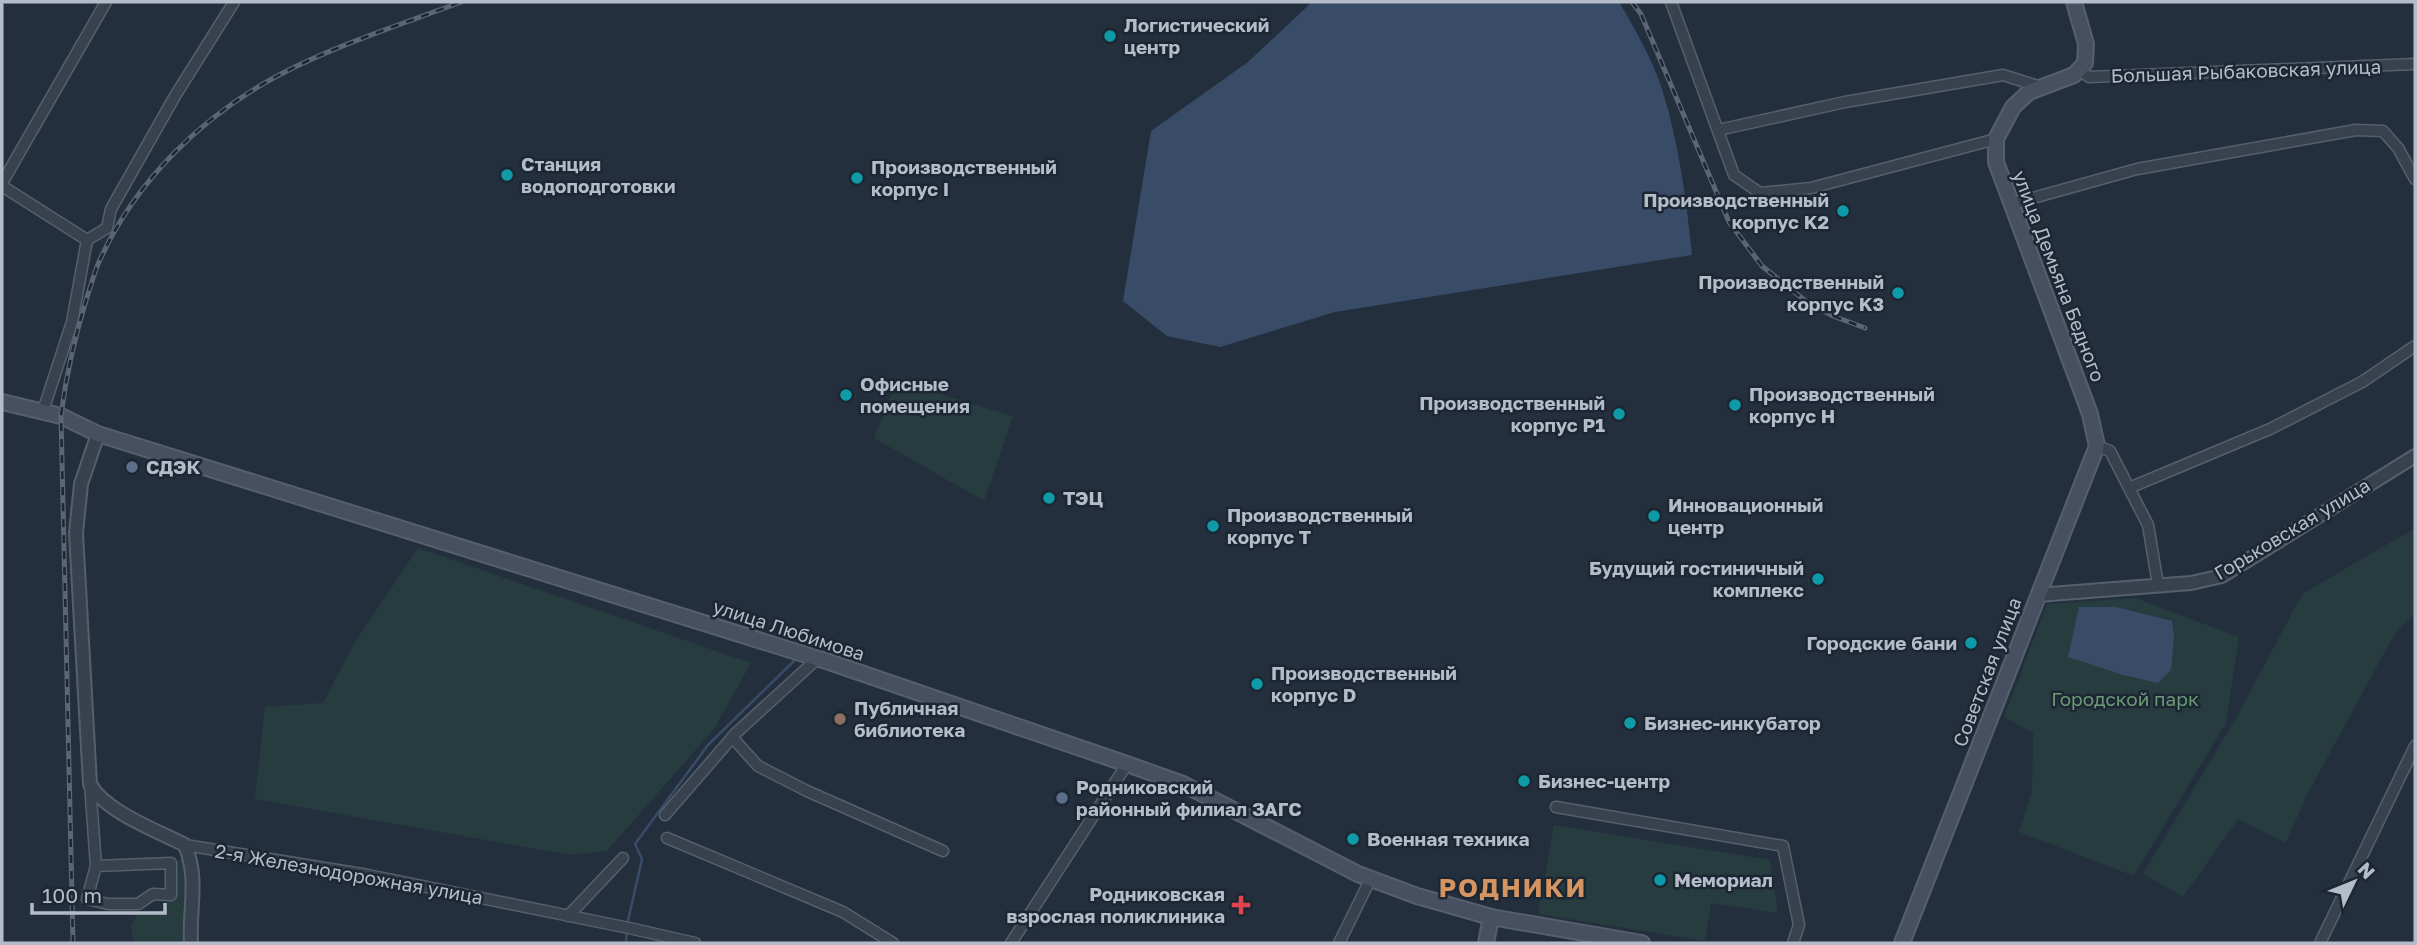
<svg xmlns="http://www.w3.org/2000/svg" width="2417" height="945" font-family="'Golos Text',sans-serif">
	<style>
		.green { fill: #263c3f }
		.water { fill: #394c67 }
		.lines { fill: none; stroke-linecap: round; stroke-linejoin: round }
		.stream { stroke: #394c67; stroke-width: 2.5 }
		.minor-casing { stroke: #565f6c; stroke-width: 13 }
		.tertiary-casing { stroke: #565f6c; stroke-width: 16 }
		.secondary-casing { stroke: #565f6c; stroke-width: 18 }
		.minor { stroke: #38414e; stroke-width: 10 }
		.tertiary { stroke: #38414e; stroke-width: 12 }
		.secondary { stroke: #465061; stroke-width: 14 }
		.rail-casing { stroke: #5a6575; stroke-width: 5 }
		.rail { stroke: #1d2633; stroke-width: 2.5; stroke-dasharray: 8; stroke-linecap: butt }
		.culture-dot { fill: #0f9aa8; stroke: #1d2633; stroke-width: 2.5 }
		.service-dot { fill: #5c6f8a; stroke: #1d2633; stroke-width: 2.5 }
		.education-dot { fill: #8d6e63; stroke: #1d2633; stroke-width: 2.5 }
		.health-dot { fill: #e0444e; stroke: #1d2633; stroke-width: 2.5 }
		.labels { text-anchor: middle; stroke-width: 5; stroke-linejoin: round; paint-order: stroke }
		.poi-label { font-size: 19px; font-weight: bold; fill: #b4bcc9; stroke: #1d2633; text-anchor: start }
		.street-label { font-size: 19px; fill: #b4bcc9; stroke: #1d2633 }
		.park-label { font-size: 19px; fill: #6b9a76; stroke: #1d2633 }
		.district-label { font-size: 26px; font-weight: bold; letter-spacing: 2px; fill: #d59563; stroke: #1d2633 }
	</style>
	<rect width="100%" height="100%" fill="#242f3e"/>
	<g class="green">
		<polygon points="897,381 1013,416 984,501 874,438"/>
		<polygon points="2415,528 2415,613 2394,635 2307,795 2286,843 2238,819 2183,897 2143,874 2239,713 2302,594"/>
		<polygon points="418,548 751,663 714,729 607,851 570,855 255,799 265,707 323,703 353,645"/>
		<polygon points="2135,598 2239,637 2226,723 2134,876 2019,832 2032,791 2033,733 2004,717 2047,604"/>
		<polygon points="1554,825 1770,860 1778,913 1711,903 1705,941 1538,914"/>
		<polygon points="184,854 190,888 186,943 133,943 131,924 140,912 166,910 174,867"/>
	</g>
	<g class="water">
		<path d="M 1312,2 L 1619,2 C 1635,29 1652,59 1662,89 C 1679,143 1686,198 1692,255 L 1335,312 L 1220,347 L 1167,336 L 1123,301 L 1151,131 L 1248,62 Z"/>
		<polygon points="2079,607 2116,607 2172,621 2174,636 2171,670 2158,683 2123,675 2068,657"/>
	</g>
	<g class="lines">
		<polyline class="stream" points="626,943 627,925 642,859 635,844 708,745 797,658"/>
		<g class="minor-casing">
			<g id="minor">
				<polyline points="1671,2 1734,175 1760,193 1811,188 1996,139"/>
				<polyline points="2079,70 2089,77 2415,64"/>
				<polyline points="1718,130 1845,102 2003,75 2041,87"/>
				<polyline points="2,183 106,2"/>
				<polyline points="2,186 87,240"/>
				<polyline points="2011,204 2137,169 2356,130 2383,131 2398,148 2415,179"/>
				<polyline points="87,240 107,228 111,209 175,96 234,2"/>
				<polyline points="43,411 72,322 87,240"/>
				<polyline points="2097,446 2110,451 2148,525 2158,585"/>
				<polyline points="2129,488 2270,429 2362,382 2415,346"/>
				<polyline points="732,737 758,766 807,791 943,851"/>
				<polyline points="90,784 96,866 87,899 108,904 138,904 153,894 171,895 171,863 96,866"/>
				<polyline points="1556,807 1783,846 1799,925 1793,943"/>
				<polyline points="665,815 736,733 817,659"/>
				<polyline points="667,838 843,912 893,943"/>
				<polyline points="185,845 368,875 624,927"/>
				<polyline points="568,916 623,858"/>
				<polyline points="629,928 695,943"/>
				<polyline points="1011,943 1127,764"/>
				<polyline points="1339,943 1371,878"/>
				<polyline points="2320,943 2415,746"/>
			</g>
		</g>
		<g class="tertiary-casing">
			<g id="tertiary">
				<path d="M 98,434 L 81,484 L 76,533 L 90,784 C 105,812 158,831 185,845 C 199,879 189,908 191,943"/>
				<polyline points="2038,595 2191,583 2222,576 2415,456"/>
			</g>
		</g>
		<g class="secondary-casing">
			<g id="secondary">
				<polyline points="2,402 61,416 98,434 829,662 1127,764 1183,784 1358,874 1417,896 1491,917 1642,943"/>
				<polyline points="1486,943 1491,917"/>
				<polyline points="1902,943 2097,446 2090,414 1996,162 1996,139 2013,107 2029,92 2074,75 2085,63 2086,44 2074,2"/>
			</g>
		</g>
		<use href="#minor" class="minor"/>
		<use href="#tertiary" class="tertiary"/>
		<use href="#secondary" class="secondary"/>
		<g class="rail-casing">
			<g id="rail">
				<polyline points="1632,2 1641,14 1729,222 1762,266 1808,303 1833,316 1865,328"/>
				<path d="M 73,943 L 61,416 C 66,375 75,336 87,297 C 91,286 94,273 99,262 C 135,181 202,116 279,75 C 336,45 400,25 461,2"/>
			</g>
		</g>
		<use href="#rail" class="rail"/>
	</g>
	<g class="culture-dot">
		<circle cx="1110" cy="36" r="7"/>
		<circle cx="507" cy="175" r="7"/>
		<circle cx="857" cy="178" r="7"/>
		<circle cx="1843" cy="211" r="7"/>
		<circle cx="1898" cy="293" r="7"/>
		<circle cx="846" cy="395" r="7"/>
		<circle cx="1735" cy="405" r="7"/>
		<circle cx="1619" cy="414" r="7"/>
		<circle cx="1049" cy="498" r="7"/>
		<circle cx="1654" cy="516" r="7"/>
		<circle cx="1213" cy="526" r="7"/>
		<circle cx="1818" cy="579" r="7"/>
		<circle cx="1971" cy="643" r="7"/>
		<circle cx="1257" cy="684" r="7"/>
		<circle cx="1630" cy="723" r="7"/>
		<circle cx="1524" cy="781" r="7"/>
		<circle cx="1353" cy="839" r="7"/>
		<circle cx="1660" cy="880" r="7"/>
	</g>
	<g class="service-dot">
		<circle cx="132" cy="467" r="7"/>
		<circle cx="1062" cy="798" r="7"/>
	</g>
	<circle class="education-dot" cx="840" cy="719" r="7"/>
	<path class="health-dot" d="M1237.5 894.5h7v7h7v7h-7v7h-7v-7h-7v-7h7z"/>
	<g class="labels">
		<g class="poi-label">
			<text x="1124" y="32">Логистический<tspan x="1124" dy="22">центр</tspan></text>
			<text x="521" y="171">Станция<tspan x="521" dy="22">водоподготовки</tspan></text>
			<text x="871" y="174">Производственный<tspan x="871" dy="22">корпус I</tspan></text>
			<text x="1829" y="207" text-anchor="end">Производственный<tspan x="1829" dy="22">корпус K2</tspan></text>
			<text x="1884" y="289" text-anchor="end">Производственный<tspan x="1884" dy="22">корпус K3</tspan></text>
			<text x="860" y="391">Офисные<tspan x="860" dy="22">помещения</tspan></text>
			<text x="1749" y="401">Производственный<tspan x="1749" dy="22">корпус H</tspan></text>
			<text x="1605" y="410" text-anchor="end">Производственный<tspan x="1605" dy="22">корпус P1</tspan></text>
			<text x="146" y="474">СДЭК</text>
			<text x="1063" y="505">ТЭЦ</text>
			<text x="1668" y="512">Инновационный<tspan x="1668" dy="22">центр</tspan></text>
			<text x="1227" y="522">Производственный<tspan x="1227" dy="22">корпус T</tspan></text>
			<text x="1804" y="575" text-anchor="end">Будущий гостиничный<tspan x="1804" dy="22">комплекс</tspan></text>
			<text x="1957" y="650" text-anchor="end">Городские бани</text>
			<text x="1271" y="680">Производственный<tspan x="1271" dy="22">корпус D</tspan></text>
			<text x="854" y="715">Публичная<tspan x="854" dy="22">библиотека</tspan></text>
			<text x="1644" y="730">Бизнес-инкубатор</text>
			<text x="1538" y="788">Бизнес-центр</text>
			<text x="1076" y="794">Родниковский<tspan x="1076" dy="22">районный филиал ЗАГС</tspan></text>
			<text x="1367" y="846">Военная техника</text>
			<text x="1674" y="887">Мемориал</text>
			<text x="1225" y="901" text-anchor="end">Родниковская<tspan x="1225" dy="22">взрослая поликлиника</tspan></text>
		</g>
		<g class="street-label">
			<text transform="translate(2246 71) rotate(-2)" y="7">Большая Рыбаковская улица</text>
			<text transform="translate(2059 276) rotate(69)" y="7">улица Демьяна Бедного</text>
			<text transform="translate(2292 529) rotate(-31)" y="7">Горьковская улица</text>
			<text transform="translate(789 630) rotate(18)" y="7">улица Любимова</text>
			<text transform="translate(1987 672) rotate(-69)" y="7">Советская улица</text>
			<text transform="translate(349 874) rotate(10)" y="7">2-я Железнодорожная улица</text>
		</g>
		<g class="park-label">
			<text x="2125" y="706">Городской парк</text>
		</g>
		<g class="district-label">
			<text x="1513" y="897">РОДНИКИ</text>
		</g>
	</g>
	<rect width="2417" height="945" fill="none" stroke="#b4bcc9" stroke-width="7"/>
	<g transform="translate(2354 882) rotate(47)" stroke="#1d2633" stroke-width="5" paint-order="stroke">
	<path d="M0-5L12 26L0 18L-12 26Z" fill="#b4bcc9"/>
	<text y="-10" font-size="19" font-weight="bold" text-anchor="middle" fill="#b4bcc9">N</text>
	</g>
	<path d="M32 903v10h133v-10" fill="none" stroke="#b4bcc9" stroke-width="3.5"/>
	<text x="42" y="903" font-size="21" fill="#b4bcc9" stroke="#1d2633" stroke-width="5" paint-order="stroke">100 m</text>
</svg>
